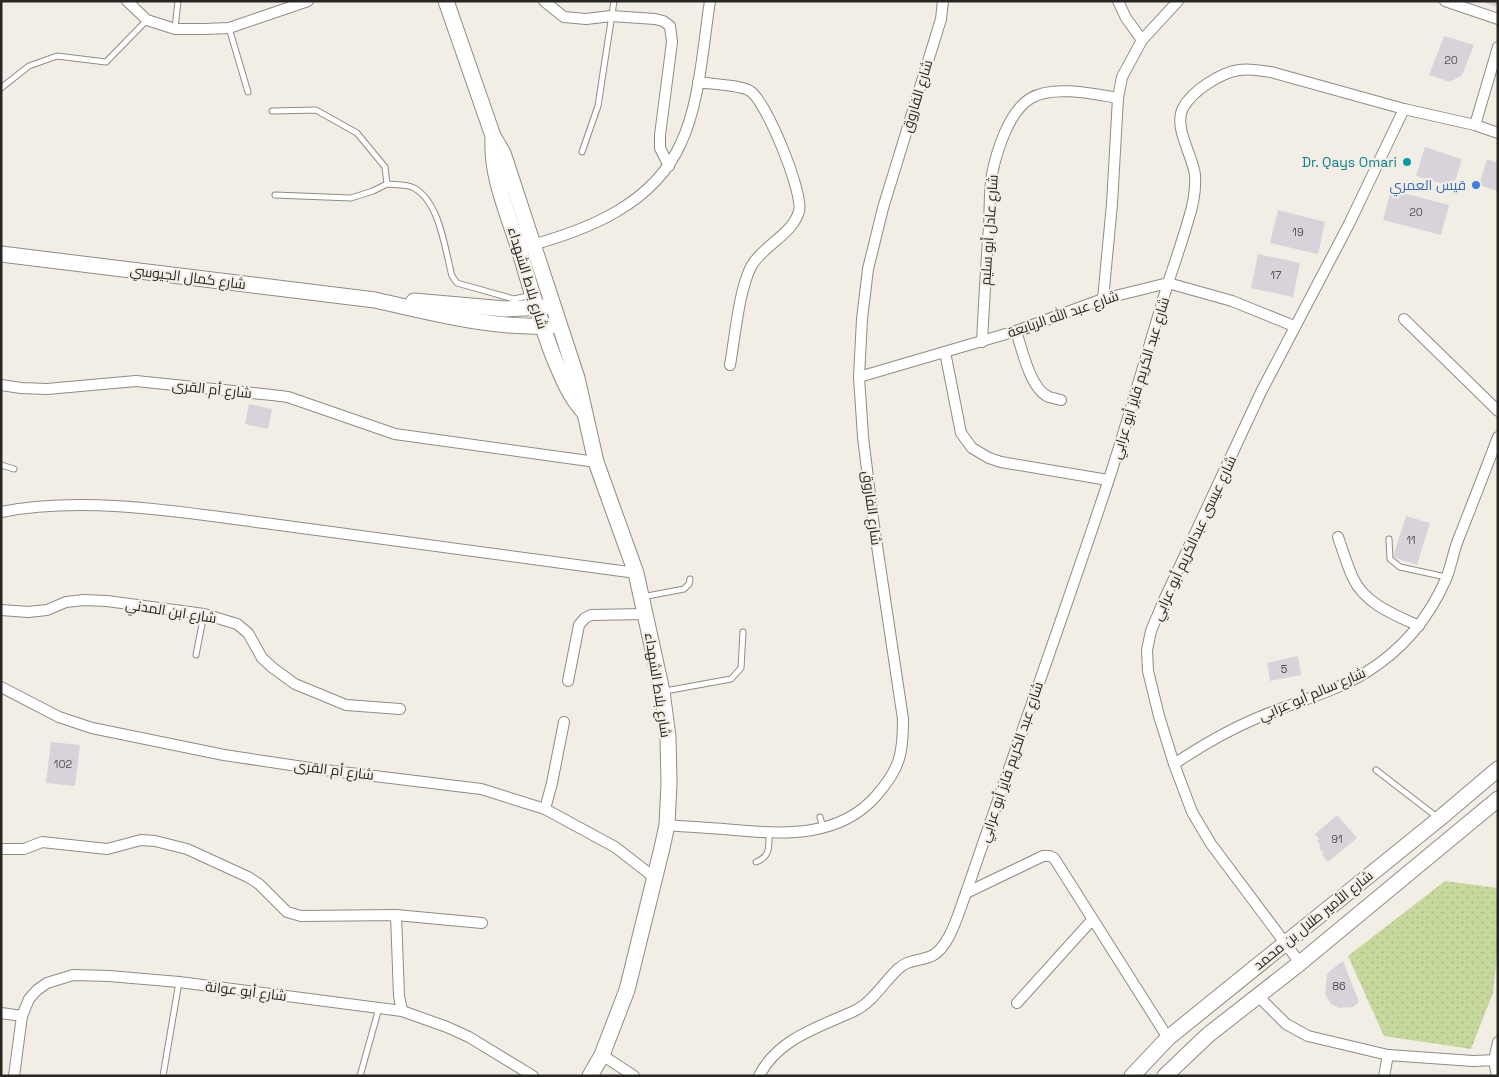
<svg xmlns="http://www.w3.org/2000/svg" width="1499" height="1077" font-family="'Space Grotesk',Cairo,sans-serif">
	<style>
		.park { fill: url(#park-dots) }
		.building { fill: #d8d3da }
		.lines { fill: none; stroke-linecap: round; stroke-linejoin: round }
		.lane-casing { stroke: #8f8c85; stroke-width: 7 }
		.street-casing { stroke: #8f8c85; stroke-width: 12 }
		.secondary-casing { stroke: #8f8c85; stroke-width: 17 }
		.lane { stroke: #fff; stroke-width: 5 }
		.street { stroke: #fff; stroke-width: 10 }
		.secondary { stroke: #fff; stroke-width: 15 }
		.culture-dot { fill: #0f9aa8; stroke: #f2eee6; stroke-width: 2 }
		.shop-dot { fill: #3f7fe0; stroke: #f2eee6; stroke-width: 2 }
		.labels { text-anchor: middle; stroke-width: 4.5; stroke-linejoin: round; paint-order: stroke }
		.number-label { font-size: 11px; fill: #545151 }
		.street-label { font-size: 14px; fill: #282623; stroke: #f2eee6 }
		.culture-label { font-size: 14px; fill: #0d838f; stroke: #f2eee6; text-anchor: end }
		.shop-label { font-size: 14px; fill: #366cbe; stroke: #f2eee6; text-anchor: end }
	</style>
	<defs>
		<pattern id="park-dots" width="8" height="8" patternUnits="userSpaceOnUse" patternTransform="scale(1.25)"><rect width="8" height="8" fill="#c7d89c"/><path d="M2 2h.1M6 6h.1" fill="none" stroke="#abb986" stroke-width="1.8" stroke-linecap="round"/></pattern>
	</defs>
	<rect width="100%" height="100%" fill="#f2eee6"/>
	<polygon class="park" points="1445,881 1498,888 1498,946 1493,993 1471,1049 1384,1036 1348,956"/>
	<g class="building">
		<polygon points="1481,1 1498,1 1498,2 1496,7"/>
		<polygon points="1444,36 1474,45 1462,75 1450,82 1429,75"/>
		<polygon points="1425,147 1462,159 1453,187 1416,176"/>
		<polygon points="1487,159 1498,163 1498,191 1479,185"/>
		<polygon points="1391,190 1449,205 1441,235 1383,220"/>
		<polygon points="1278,210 1325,222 1318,254 1270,243"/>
		<polygon points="1258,254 1300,263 1293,297 1251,288"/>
		<polygon points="249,404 272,409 268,429 245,424"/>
		<polygon points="1406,516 1430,523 1417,565 1393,557"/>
		<polygon points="1298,656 1301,675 1270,681 1267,663"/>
		<polygon points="51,742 80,745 75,786 46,783"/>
		<polygon points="1337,815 1357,838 1328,862 1322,855 1324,854 1319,848 1321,846 1317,841 1319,839 1315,834"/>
		<polygon points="1343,961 1359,1002 1353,1007 1339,1008 1331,1004 1325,994 1327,975 1330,971"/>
	</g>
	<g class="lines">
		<g class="lane-casing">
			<g id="lane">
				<polyline points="175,28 178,1"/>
				<polyline points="229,28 248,92"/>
				<polyline points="1,88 29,66 57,56 106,62 147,20"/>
				<polyline points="272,111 316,110 357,133 385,167 387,184 373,191 351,198 275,195"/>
				<polyline points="582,152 598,106 614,1"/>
				<path d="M 387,184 C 395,185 407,184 414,188 C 440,202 445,250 452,276 L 457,283 L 514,299 L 532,295"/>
				<polyline points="1,465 14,469"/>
				<polyline points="1389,539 1390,559 1400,567 1446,577"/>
				<polyline points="642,597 684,589 689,584 690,579"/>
				<polyline points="196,655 204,614"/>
				<polyline points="665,691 731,679 741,668 743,632"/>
				<polyline points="1376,770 1437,817"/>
				<polyline points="820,817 823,828"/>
				<path d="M 756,862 C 770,857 769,847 769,834"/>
				<polyline points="163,1076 179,982"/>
				<polyline points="360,1076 379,1008"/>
			</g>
		</g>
		<g class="street-casing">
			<g id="street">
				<polyline points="127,1 147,20 175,29 204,29 229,28 308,1"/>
				<polyline points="544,1 564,17 586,19 611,16 655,19 663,21 670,26 672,42 660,135 660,148 669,166"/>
				<polyline points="1118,1 1126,18 1142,40"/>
				<polyline points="1445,1 1498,19"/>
				<path d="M 698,82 C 710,84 741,85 750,91 C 766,100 804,194 799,211 C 793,234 764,245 752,265 C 739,288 735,337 730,365"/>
				<polyline points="1475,125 1498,47"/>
				<path d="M 528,246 C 588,230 654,204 681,143 C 700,103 703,45 710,1"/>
				<polyline points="1103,299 1112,204 1118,98 1122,77 1142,40 1178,1"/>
				<polyline points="1404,319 1498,411"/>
				<path d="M 1016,331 C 1022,349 1030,389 1049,397 C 1053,398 1057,399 1061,400"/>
				<path d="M 982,342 C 984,304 986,265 989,227 C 990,210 989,191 992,174 C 997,150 1009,111 1031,98 C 1053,85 1094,94 1118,98"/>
				<polyline points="945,352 961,433 972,448 989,458 1001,462 1108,480"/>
				<polyline points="859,377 1016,331 1103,299 1168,283 1232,301 1294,326"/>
				<polyline points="1,385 21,388 47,389 136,381 272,395 288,397 395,434 596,462"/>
				<path d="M 1,512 C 86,495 187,513 272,524 C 394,540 515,557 636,573"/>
				<path d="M 1338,537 C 1343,551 1347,565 1353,578 C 1365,604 1395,615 1419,626"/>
				<polyline points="1,610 28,612 47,610 66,602 84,600 107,601 204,614 237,624 248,633 262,658 273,668 295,684 346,705 400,709"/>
				<polyline points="568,681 579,625 585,618 591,615 645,614"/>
				<polyline points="1,687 59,717 92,728 224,755 317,769 481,789 545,809 615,847 655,878"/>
				<path d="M 1174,764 C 1201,746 1226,731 1257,718 C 1292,703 1332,693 1365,673 C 1401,651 1429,618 1446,579 C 1451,567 1453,553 1458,540 C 1472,505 1485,471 1498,437"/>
				<polyline points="545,809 552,783 564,722"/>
				<path d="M 667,825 C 689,827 712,828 735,830 C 785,835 840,837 876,796 C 900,769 903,754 903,719 L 873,519 L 863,437 L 859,377 L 862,319 L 868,269 L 883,208 L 941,19 L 943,1"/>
				<polyline points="1,849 24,849 42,842 107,849 141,840 155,841 187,849 248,877 259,884 287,912 301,916 396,915 482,923"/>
				<polyline points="966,893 1043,856 1050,856 1054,858 1168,1038"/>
				<polyline points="396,915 399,996 402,1011"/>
				<polyline points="1300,963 1211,844 1192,812 1174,764 1159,716 1148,671 1147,650 1151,631 1164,600 1261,392 1349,224 1404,109"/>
				<polyline points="1257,995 1286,1024 1308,1036 1388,1055 1473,1061 1498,1060"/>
				<polyline points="1017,1003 1092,920"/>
				<polyline points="1,1013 22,1016"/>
				<polyline points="602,1055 634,1076"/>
				<polyline points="14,1076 22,1016 29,999 37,990 47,983 73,975 109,976 179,982 402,1011 447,1027 469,1037 533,1076"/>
				<path d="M 759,1076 C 778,1038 820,1027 854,1011 C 872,1003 884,982 898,969 C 907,960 918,961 929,957 C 949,951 959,911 966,893 C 1013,755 1063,618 1109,479 C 1130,414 1148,349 1168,283 C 1175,262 1182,242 1188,221 C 1193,206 1196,191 1195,175 C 1193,156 1173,127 1183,108 C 1192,91 1220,73 1239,70 C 1250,68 1261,71 1271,72 L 1404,109 L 1475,125 L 1498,133"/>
				<polyline points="1384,1076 1388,1055"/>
				<polyline points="1497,1076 1494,1060 1498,1042"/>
			</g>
		</g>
		<g class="secondary-casing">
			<g id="secondary">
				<polyline points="446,1 493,136 503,153 577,378 596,462 636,573 662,691 668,737 669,783 667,825 662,848 627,990 602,1055 590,1076"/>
				<path d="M 493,139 C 491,176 508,214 519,249 C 530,286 540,322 554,358 C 562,377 569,395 583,411"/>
				<path d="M 1,254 L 375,300 C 432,313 500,331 559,325"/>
				<polyline points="414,301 505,309 545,307"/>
				<polyline points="1132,1076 1168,1038 1439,819 1498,769"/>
				<polyline points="1165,1076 1208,1035 1300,963 1498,799"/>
			</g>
		</g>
		<use href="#lane" class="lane"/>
		<use href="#street" class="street"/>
		<use href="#secondary" class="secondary"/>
	</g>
	<circle class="culture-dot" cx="1407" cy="162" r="5"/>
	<circle class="shop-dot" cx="1476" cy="185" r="5"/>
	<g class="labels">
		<g class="number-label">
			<text x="1451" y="64">20</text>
			<text x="1416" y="216">20</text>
			<text x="1298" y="236">19</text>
			<text x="1276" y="279">17</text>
			<text x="1411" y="544">11</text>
			<text x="1284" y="673">5</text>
			<text x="63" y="768">102</text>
			<text x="1337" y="843">91</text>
			<text x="1339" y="990">86</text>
		</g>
		<g class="street-label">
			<text transform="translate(917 96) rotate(-73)" y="5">شارع الفاروق</text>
			<text transform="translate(989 230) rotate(-86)" y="5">شارع عادل أبو سليم</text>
			<text transform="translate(188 277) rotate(7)" y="5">شارع كمال الجيوسي</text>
			<text transform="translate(528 278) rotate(73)" y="5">شارع بلاط الشهداء</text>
			<text transform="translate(1063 314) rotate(-19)" y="5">شارع عبد الله الربايعة</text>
			<text transform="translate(1140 378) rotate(-73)" y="5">شارع عبد الكريم فايز أبو عرابي</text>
			<text transform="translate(212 389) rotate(6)" y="5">شارع أم القرى</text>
			<text transform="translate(872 508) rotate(83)" y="5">شارع الفاروق</text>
			<text transform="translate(1194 538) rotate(-65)" y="5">شارع عيسى عبدالكريم أبو عرابي</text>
			<text transform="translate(171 611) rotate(9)" y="5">شارع ابن المدني</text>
			<text transform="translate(658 685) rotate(81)" y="5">شارع بلاط الشهداء</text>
			<text transform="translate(1312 694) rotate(-23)" y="5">شارع سالم أبو عرابي</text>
			<text transform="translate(1011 762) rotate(-71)" y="5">شارع عبد الكريم فايز أبو عرابي</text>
			<text transform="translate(334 770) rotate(7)" y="5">شارع أم القرى</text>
			<text transform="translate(1313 920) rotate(-39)" y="5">شارع الأمير طلال بن محمد</text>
			<text transform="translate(246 991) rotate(7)" y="5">شارع أبو عوانة</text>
		</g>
		<g class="culture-label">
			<text x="1397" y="167">Dr. Qays Omari</text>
		</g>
		<g class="shop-label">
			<text x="1466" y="190">قيس العمري</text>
		</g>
	</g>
	<rect width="1499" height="1077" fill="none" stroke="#282623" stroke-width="5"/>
</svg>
